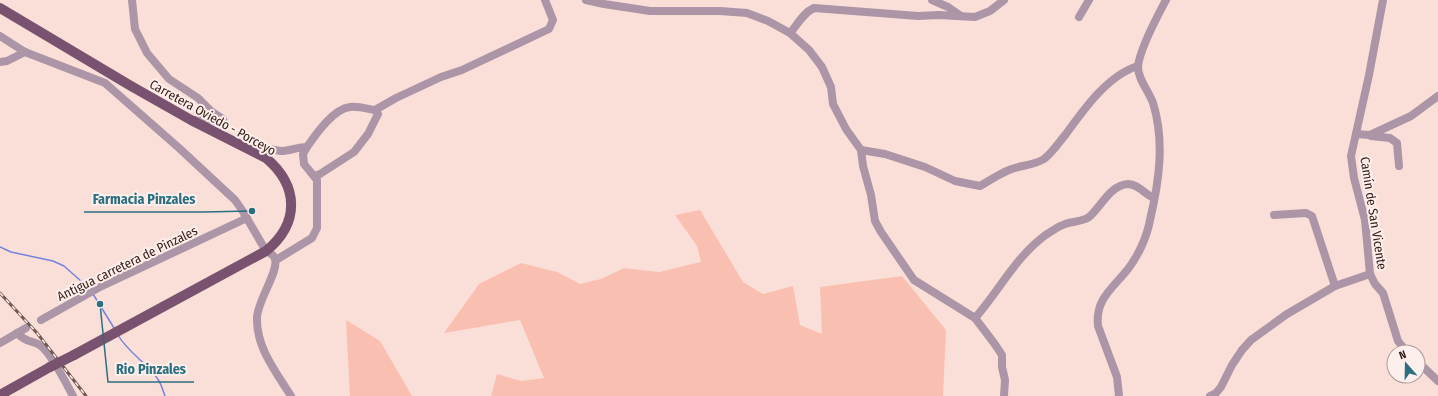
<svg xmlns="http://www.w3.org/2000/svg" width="1438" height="396" font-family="'Fira Sans Condensed',sans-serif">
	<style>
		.green { fill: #f9c0b1 }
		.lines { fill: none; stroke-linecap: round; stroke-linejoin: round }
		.stream { stroke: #7483de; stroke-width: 1.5 }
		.minor { stroke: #ab95a6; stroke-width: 8 }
		.major { stroke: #795270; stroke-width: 10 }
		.rail-casing { stroke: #715852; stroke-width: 3 }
		.rail { stroke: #fdefec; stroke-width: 1.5; stroke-dasharray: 4.5; stroke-linecap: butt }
		.major-bridge { stroke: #795270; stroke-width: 10 }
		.labels { text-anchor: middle; stroke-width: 4; stroke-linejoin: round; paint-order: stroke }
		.street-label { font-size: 13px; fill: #38201a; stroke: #fdefec }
		.leader { fill: none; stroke: #2a6f7f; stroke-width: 1.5 }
		.callout-dot { fill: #2a6f7f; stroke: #fdefec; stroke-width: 1.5 }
		.callout-label { font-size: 14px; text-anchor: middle; font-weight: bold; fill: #2a6f7f; stroke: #fdefec; stroke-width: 4; stroke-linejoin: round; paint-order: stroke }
	</style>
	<rect width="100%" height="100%" fill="#fadfd8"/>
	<g class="green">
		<polygon points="700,210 743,282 763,294 793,286 800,325 822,334 820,287 902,276 946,330 943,396 491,396 497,374 521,381 544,378 520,320 444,333 479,284 521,263 557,272 580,284 601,279 624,268 659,272 701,262 697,246 675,215"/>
		<polygon points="346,320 380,341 412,396 350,396"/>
	</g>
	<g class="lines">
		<g class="stream">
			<polyline points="0,247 11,252 53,261 64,266 90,289"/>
			<polyline points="93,294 114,328"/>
			<path d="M 118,335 C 128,353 149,364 159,381 C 162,386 163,391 165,396"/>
		</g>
		<g class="minor">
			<polyline points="132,0 135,29 147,53 169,79 198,98 211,111 223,119 224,123 201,118 193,121"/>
			<polyline points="586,0 604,4 650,11 720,11 747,13 768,21 790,33 809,50 822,67 831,87 833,104 846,129 861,150 863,166 871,195 875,221 881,232 914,280 975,318 994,343 1002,355 1002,367 1005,380 1004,396"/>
			<polyline points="932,0 948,7 961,16"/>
			<polyline points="1383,0 1369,75 1351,156 1354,178 1365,220 1370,274 1375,284 1383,293 1398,341 1407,352"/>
			<polyline points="1079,17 1089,0"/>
			<path d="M 790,33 C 798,24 803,13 814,8 L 918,16 L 939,15 L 975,17 L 990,11 L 1004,0"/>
			<path d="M 0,36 L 25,52 L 105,83 L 179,148 L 235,200 L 242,210 L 266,251 C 270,253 274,255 275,259 C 279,272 257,301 257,318 C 256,347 276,372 291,396"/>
			<polyline points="0,62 7,61 25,52"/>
			<polyline points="375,110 396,98 441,77 462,70 549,29 553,20 545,0"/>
			<polyline points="1356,134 1370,135 1411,116 1438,96"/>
			<polyline points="1371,136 1390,138 1397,143 1399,166"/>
			<path d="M 242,145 C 258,141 266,150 281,151 C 289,151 298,147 307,147 L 303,154 L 304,164 L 317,180 L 317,228 L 312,238 L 276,260"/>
			<path d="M 307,147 C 316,134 333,109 350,107 C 358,106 368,109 375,110 L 378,114 L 368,134 L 354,152 L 320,174 L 314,176"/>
			<path d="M 861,150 L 885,154 L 925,167 L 955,181 L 980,186 C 989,181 999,174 1009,170 C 1020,165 1033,166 1044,159 C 1053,152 1059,142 1066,134 C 1084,109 1108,75 1138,66"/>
			<polyline points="1274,215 1306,213 1312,216 1335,286"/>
			<path d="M 975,318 C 999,291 1016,256 1047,234 C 1052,231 1059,226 1065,224 C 1073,221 1082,222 1089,217 C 1101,207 1110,185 1128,184 C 1139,184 1145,195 1154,198"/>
			<polyline points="41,320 98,288 247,218"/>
			<path d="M 17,333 C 27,344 34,340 41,346 C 52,355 66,383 73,396"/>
			<polyline points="0,343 26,328"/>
			<polyline points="1418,362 1438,381"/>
			<path d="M 1119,396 L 1117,377 L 1098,326 C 1095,299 1113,288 1128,269 C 1138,256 1147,237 1150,220 C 1159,182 1165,141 1153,103 C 1149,91 1138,80 1138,67 C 1139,50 1158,15 1166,0"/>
			<polyline points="1210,396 1216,393 1221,387 1232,365 1242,350 1251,340 1287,314 1335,286 1370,274"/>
		</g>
		<g class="major">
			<path d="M 0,8 L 131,86 L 191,120 L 266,158 C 299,186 300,223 266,251 L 74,355"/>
			<polyline points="0,395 50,367"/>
		</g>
		<g class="rail-casing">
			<polyline id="rail" points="0,293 37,333 86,396"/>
		</g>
		<use href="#rail" class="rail"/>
		<polyline class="major-bridge" points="50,367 74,355"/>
	</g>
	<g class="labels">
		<g class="street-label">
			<text transform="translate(213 117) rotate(29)" y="5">Carretera Oviedo - Porceyo</text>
			<text transform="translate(1374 213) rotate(81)" y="5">Camín de San Vicente</text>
			<text transform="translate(127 263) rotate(-26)" y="5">Antigua carretera de Pinzales</text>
		</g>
	</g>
	<path class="leader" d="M252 211L203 212H84M100 304L108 382H194"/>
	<g class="callout-dot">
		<circle cx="252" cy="211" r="4"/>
		<circle cx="100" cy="304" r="4"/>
	</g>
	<g class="callout-label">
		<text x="144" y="204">Farmacia Pinzales</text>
		<text x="151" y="374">Rio Pinzales</text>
	</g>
	<g transform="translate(1406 364) rotate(340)"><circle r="19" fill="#fdefec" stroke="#ae9c98"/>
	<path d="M0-3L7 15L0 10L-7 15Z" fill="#2a6f7f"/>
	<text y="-6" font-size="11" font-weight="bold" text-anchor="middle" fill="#38201a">N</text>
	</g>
</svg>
